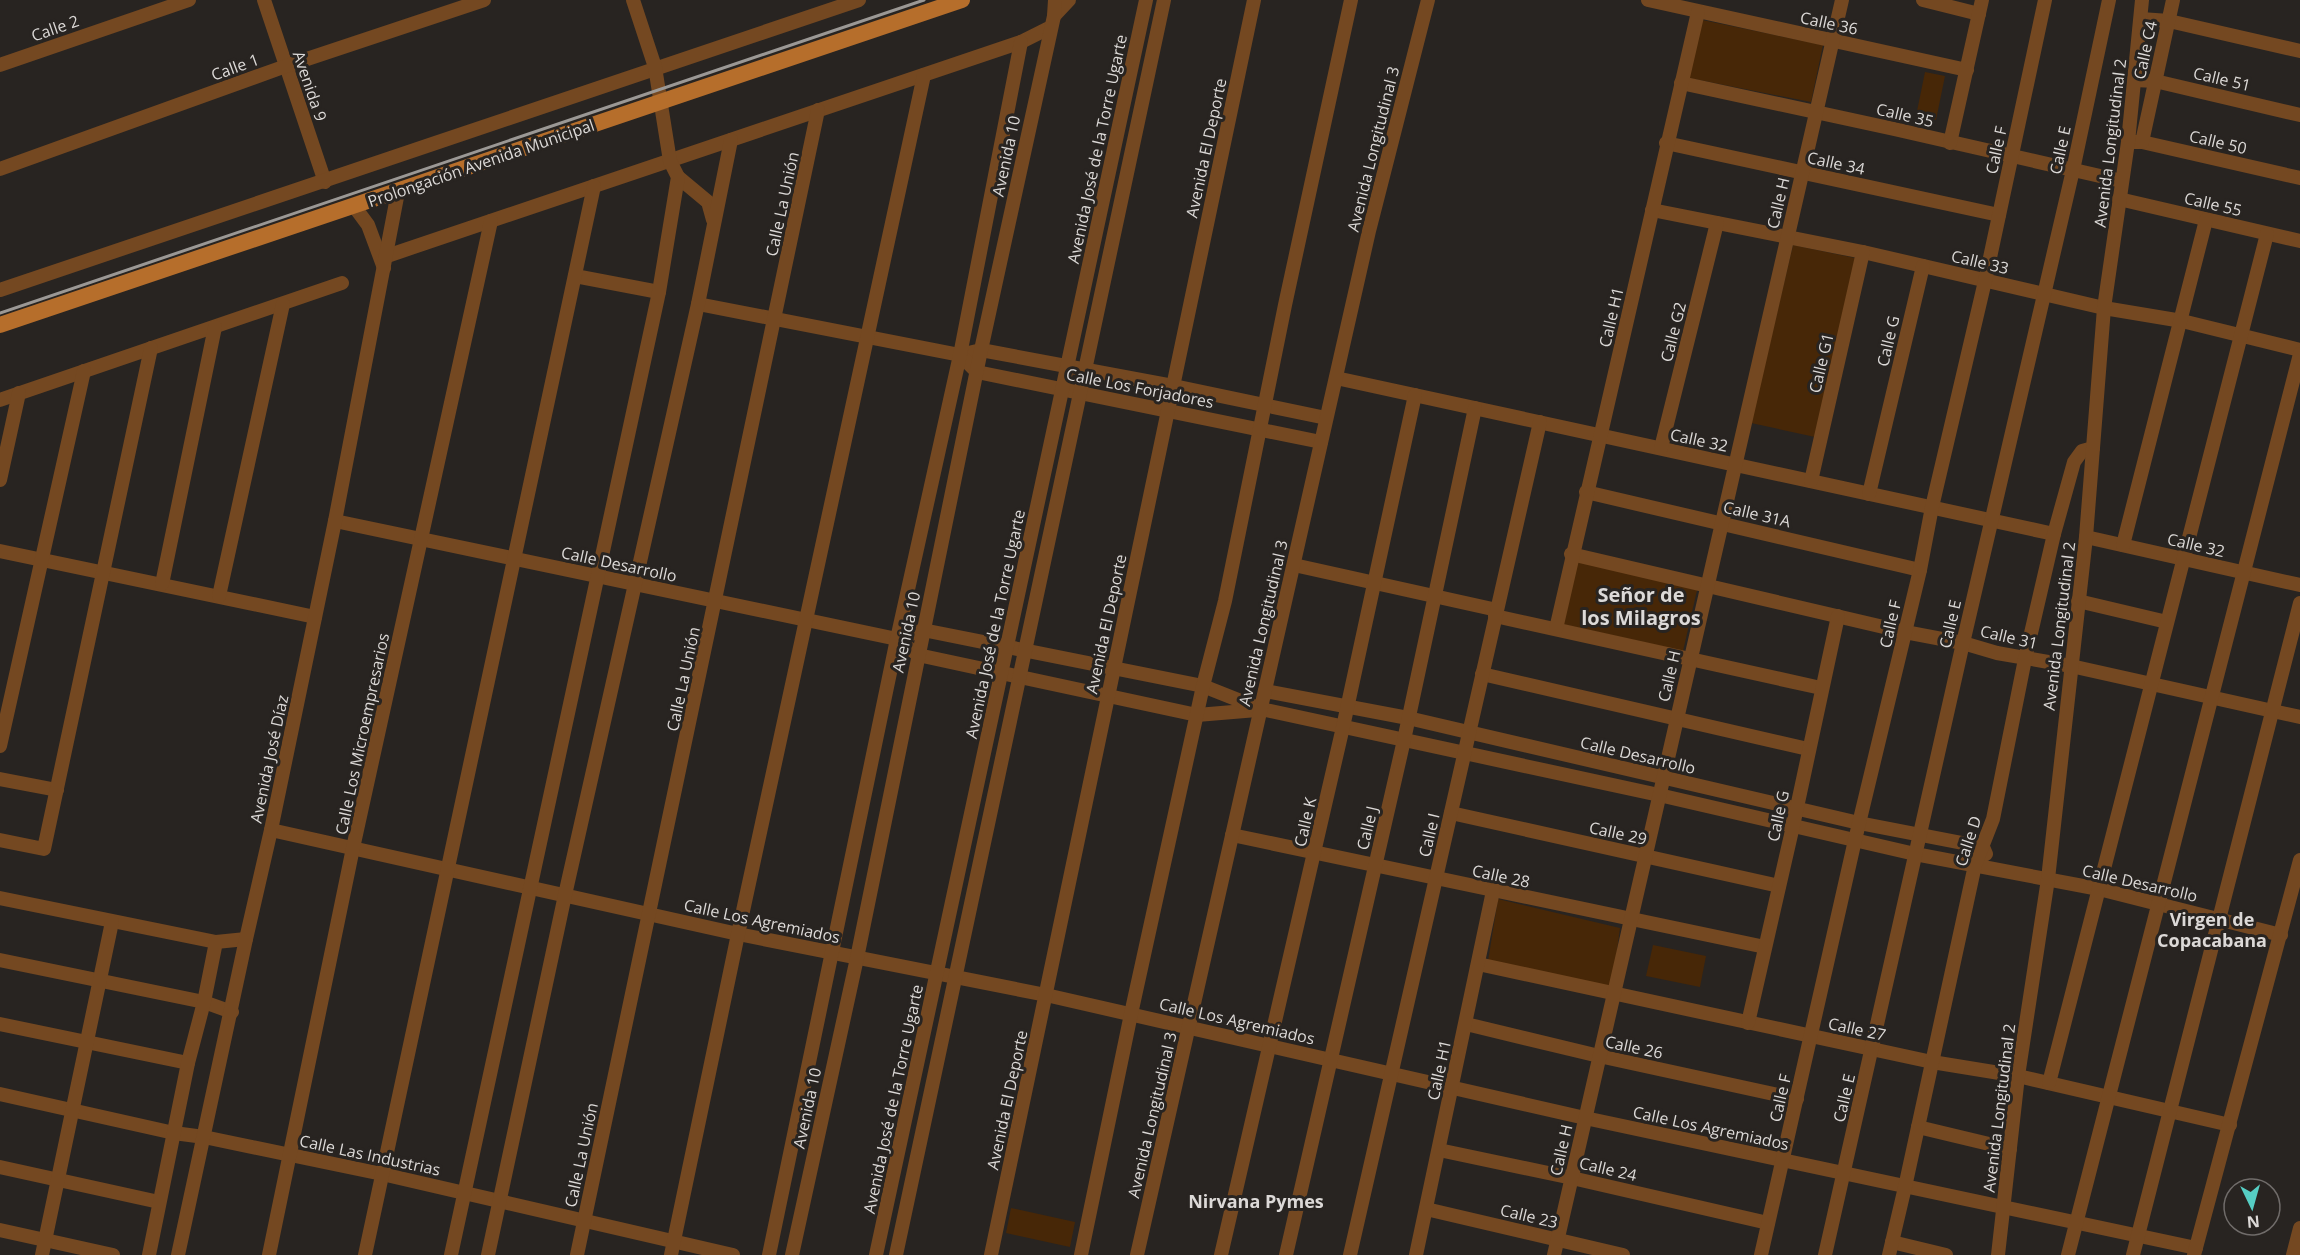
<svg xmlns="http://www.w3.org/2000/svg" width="2300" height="1255" font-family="'Open Sans',sans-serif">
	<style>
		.green { fill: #472707 }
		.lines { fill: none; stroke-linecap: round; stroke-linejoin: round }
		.minor { stroke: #744821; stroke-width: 14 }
		.major { stroke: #b66e2b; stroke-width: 16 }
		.rail { stroke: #9b9895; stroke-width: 3 }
		.labels { text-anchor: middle; stroke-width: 6; stroke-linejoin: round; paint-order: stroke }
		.street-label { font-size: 16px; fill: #dcd9d7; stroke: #282421 }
		.neighbourhood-label { font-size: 18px; font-weight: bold; fill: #dcd9d7; stroke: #282421 }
		.quarter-label { font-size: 20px; font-weight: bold; fill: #dcd9d7; stroke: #282421 }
	</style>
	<rect width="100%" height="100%" fill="#282421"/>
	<g class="green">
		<polygon points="1702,20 1823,45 1811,102 1689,78"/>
		<polygon points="1925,72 1945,76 1936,120 1916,116"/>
		<polygon points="1793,245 1855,258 1815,437 1751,423"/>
		<polygon points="1575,559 1698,586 1683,651 1562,624"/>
		<polygon points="1498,899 1620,928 1612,988 1488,961"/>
		<polygon points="1653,945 1706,956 1700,987 1646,976"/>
		<polygon points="1011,1208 1075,1222 1070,1247 1006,1233"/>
	</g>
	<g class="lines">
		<g class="minor">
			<polyline points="264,0 325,182"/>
			<polyline points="1648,0 1967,70"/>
			<polyline points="1923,0 1979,14"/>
			<polyline points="1054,16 1069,0"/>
			<polyline points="2141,19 2169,21 2300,51"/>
			<polyline points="0,65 189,0"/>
			<polyline points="2135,80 2155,81 2300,115"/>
			<polyline points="1681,83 1894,129 2122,181"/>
			<polyline points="2128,142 2142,142 2300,178"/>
			<polyline points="2142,142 2173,0"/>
			<polyline points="1666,143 1999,215"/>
			<polyline points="1950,143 1982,0"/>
			<polyline points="0,169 286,66 484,0"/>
			<polyline points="678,177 708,202 713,220"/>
			<polyline points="2119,199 2300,241"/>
			<polyline points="354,206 368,225 384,268"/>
			<polyline points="1652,210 1863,252 2104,308 2182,321 2300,350"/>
			<polyline points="387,256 1021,42 1051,27"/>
			<polyline points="575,276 659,292"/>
			<path d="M 0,290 C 287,195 572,95 859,0"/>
			<polyline points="698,304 960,355 981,350 1173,386 1326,418"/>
			<polyline points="960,355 977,372 1321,442"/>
			<polyline points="1336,378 2054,534"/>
			<polyline points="0,400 342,283"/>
			<polyline points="1661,448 1717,223"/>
			<polyline points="0,480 19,393"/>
			<polyline points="1811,481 1863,252"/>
			<polyline points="1586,492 1920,570"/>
			<polyline points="1869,494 1923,266"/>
			<polyline points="335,521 897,639 918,655 1197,715 1257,710"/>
			<polyline points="2086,537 2300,585"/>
			<polyline points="2123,545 2206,220"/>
			<polyline points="0,551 315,617"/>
			<polyline points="1571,554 1905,632 1963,643 1997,653 2071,666 2300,717"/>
			<polyline points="1294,565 1497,610"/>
			<polyline points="162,584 215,327"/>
			<polyline points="219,596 283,304"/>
			<polyline points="2078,601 2167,622"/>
			<polyline points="1495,616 1821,688"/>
			<polyline points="1556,629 1698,12"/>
			<polyline points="897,639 923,630 1203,686 1261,709 1659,795 1915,854 2099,889 2281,935"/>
			<polyline points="1482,674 1808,749"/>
			<polyline points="1265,691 1408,718 1859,823 1983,847 1986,854"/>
			<polyline points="0,746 84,371"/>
			<polyline points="0,779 57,790"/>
			<polyline points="1451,813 1779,886"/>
			<polyline points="271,830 738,934 1046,995 1585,1118 2196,1248"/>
			<polyline points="1232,835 1765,947"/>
			<polyline points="0,840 44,849 151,348"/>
			<polyline points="0,898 216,942"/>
			<polyline points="0,960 204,1002 232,1012"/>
			<polyline points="1478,964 1932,1062 2018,1076 2230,1125"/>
			<polyline points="1748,1023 1793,826 1838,616"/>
			<polyline points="0,1024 188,1063"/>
			<polyline points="1466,1024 1599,1056 1797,1099"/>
			<polyline points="2049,1083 2267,234"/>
			<polyline points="0,1094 174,1133 204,1137 382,1174 733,1255"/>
			<polyline points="1918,1127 2010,1149"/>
			<polyline points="1439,1150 1572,1178 1768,1223"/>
			<polyline points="0,1167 159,1202"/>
			<polyline points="1426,1209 1623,1255"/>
			<polyline points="0,1230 113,1255"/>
			<polyline points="1892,1242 1946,1255"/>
			<polyline points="42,1255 112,922"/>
			<polyline points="149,1255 188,1063 204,1002 216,942 246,939"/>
			<polyline points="178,1255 246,939 271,830 335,521 398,192"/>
			<polyline points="269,1255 353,848 491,221"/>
			<polyline points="365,1255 594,186"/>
			<polyline points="451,1255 659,292 678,177 670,161 655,67 633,0"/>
			<polyline points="488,1255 565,895 698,304 731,140"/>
			<polyline points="577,1255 818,110"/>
			<polyline points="671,1255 738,934 924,75"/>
			<polyline points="769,1255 897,639 960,355 1021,42"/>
			<polyline points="792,1255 857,958 981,350 1054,16 1055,0"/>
			<polyline points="876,1255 1146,0"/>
			<polyline points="896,1255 1164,0"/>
			<polyline points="991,1255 1254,0"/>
			<polyline points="1081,1255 1131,1014 1203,686 1225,601 1285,305 1351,0"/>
			<polyline points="1137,1255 1369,231 1428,0"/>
			<polyline points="1221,1255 1343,727 1415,395"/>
			<polyline points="1286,1255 1404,740 1475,408"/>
			<polyline points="1350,1255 1540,422"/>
			<polyline points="1416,1255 1493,891"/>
			<polyline points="1554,1255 1842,0"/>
			<polyline points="1761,1255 1855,840 1920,570 1932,507 1985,281 2045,0"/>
			<polyline points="1825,1255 1963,643 2073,170 2109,0"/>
			<polyline points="1889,1255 1905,1187 1975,865 1993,819 2025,659 2054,534 2074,462 2082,451 2093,448"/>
			<polyline points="1998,1255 2018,1076 2048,879 2086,537 2104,308 2128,142 2142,0"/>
			<polyline points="2068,1255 2300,354"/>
			<polyline points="2133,1255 2300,603"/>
			<polyline points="2194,1255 2300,860"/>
			<polyline points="2293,1255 2300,1228"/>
		</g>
		<polyline class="major" points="0,325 962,0"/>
		<polyline class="rail" points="0,313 924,0"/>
	</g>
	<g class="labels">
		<g class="street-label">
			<text transform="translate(1829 23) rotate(12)" y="6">Calle 36</text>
			<text transform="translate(55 28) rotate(-19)" y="6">Calle 2</text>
			<text transform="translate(2145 50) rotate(-78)" y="6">Calle C4</text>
			<text transform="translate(235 67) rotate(-20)" y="6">Calle 1</text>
			<text transform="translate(2222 79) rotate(13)" y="6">Calle 51</text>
			<text transform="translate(310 86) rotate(71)" y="6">Avenida 9</text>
			<text transform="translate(1905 115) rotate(13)" y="6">Calle 35</text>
			<text transform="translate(2218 142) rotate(13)" y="6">Calle 50</text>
			<text transform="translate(2110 143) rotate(-83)" y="6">Avenida Longitudinal 2</text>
			<text transform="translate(1206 148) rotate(-78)" y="6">Avenida El Deporte</text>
			<text transform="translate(1097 149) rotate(-78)" y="6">Avenida José de la Torre Ugarte</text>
			<text transform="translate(1373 149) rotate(-76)" y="6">Avenida Longitudinal 3</text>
			<text transform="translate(1996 150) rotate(-78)" y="6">Calle F</text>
			<text transform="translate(2060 150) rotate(-78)" y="6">Calle E</text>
			<text transform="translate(1006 156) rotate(-78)" y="6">Avenida 10</text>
			<text transform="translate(481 163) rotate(-19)" y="6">Prolongación Avenida Municipal</text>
			<text transform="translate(1836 163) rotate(12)" y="6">Calle 34</text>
			<text transform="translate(1778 203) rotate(-77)" y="6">Calle H</text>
			<text transform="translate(782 204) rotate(-78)" y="6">Calle La Unión</text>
			<text transform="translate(2213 204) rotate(13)" y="6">Calle 55</text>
			<text transform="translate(1980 262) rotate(13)" y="6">Calle 33</text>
			<text transform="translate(1611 317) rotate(-77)" y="6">Calle H1</text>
			<text transform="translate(1673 332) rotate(-76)" y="6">Calle G2</text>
			<text transform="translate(1888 341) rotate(-77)" y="6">Calle G</text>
			<text transform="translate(1821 363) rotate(-77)" y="6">Calle G1</text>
			<text transform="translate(1140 388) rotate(11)" y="6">Calle Los Forjadores</text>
			<text transform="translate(1699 440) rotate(12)" y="6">Calle 32</text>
			<text transform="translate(1757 514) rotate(13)" y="6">Calle 31A</text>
			<text transform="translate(2196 545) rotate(13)" y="6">Calle 32</text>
			<text transform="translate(619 564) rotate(12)" y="6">Calle Desarrollo</text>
			<text transform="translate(1263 623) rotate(-77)" y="6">Avenida Longitudinal 3</text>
			<text transform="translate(995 624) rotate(-78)" y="6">Avenida José de la Torre Ugarte</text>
			<text transform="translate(1106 624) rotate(-78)" y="6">Avenida El Deporte</text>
			<text transform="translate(1890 624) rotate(-77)" y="6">Calle F</text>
			<text transform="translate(1950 624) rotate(-77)" y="6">Calle E</text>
			<text transform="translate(2059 626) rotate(-83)" y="6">Avenida Longitudinal 2</text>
			<text transform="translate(906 632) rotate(-78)" y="6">Avenida 10</text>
			<text transform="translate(2009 637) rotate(13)" y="6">Calle 31</text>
			<text transform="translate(1669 676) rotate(-77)" y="6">Calle H</text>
			<text transform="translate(683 679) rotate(-78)" y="6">Calle La Unión</text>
			<text transform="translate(362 734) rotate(-78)" y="6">Calle Los Microempresarios</text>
			<text transform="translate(1638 755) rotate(13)" y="6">Calle Desarrollo</text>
			<text transform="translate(269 759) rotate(-78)" y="6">Avenida José Díaz</text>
			<text transform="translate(1778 816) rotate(-78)" y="6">Calle G</text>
			<text transform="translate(1305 822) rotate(-77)" y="6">Calle K</text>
			<text transform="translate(1367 828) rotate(-77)" y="6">Calle J</text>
			<text transform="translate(1618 833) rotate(12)" y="6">Calle 29</text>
			<text transform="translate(1429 835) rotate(-77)" y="6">Calle I</text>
			<text transform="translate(1968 841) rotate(-72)" y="6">Calle D</text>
			<text transform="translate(1501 876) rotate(12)" y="6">Calle 28</text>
			<text transform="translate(2140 883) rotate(13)" y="6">Calle Desarrollo</text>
			<text transform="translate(762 921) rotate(12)" y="6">Calle Los Agremiados</text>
			<text transform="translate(1237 1021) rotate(13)" y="6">Calle Los Agremiados</text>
			<text transform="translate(1857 1029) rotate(12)" y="6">Calle 27</text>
			<text transform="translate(1634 1047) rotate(12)" y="6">Calle 26</text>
			<text transform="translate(1439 1070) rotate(-78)" y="6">Calle H1</text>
			<text transform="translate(1780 1098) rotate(-77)" y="6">Calle F</text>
			<text transform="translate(1844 1098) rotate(-77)" y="6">Calle E</text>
			<text transform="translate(893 1099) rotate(-78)" y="6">Avenida José de la Torre Ugarte</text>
			<text transform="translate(1007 1100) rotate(-78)" y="6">Avenida El Deporte</text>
			<text transform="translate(807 1108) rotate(-78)" y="6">Avenida 10</text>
			<text transform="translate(1999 1108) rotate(-83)" y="6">Avenida Longitudinal 2</text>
			<text transform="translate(1152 1115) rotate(-77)" y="6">Avenida Longitudinal 3</text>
			<text transform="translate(1711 1128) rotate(12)" y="6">Calle Los Agremiados</text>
			<text transform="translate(1561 1150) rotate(-77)" y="6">Calle H</text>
			<text transform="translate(370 1155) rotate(12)" y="6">Calle Las Industrias</text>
			<text transform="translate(581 1155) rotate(-78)" y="6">Calle La Unión</text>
			<text transform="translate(1608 1169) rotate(13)" y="6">Calle 24</text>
			<text transform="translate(1529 1216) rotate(13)" y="6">Calle 23</text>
		</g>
		<g class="neighbourhood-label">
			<text x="2212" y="926">Virgen de<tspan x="2212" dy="21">Copacabana</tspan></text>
			<text x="1256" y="1208">Nirvana Pymes</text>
		</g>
		<g class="quarter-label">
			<text x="1641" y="602">Señor de<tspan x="1641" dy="23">los Milagros</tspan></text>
		</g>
	</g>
	<g transform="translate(2252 1207) rotate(175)"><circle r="28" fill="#282421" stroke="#706c6a" stroke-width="1.5"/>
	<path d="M0-4.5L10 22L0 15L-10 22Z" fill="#56cec4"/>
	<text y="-9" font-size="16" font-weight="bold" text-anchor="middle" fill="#dcd9d7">N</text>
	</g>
</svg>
